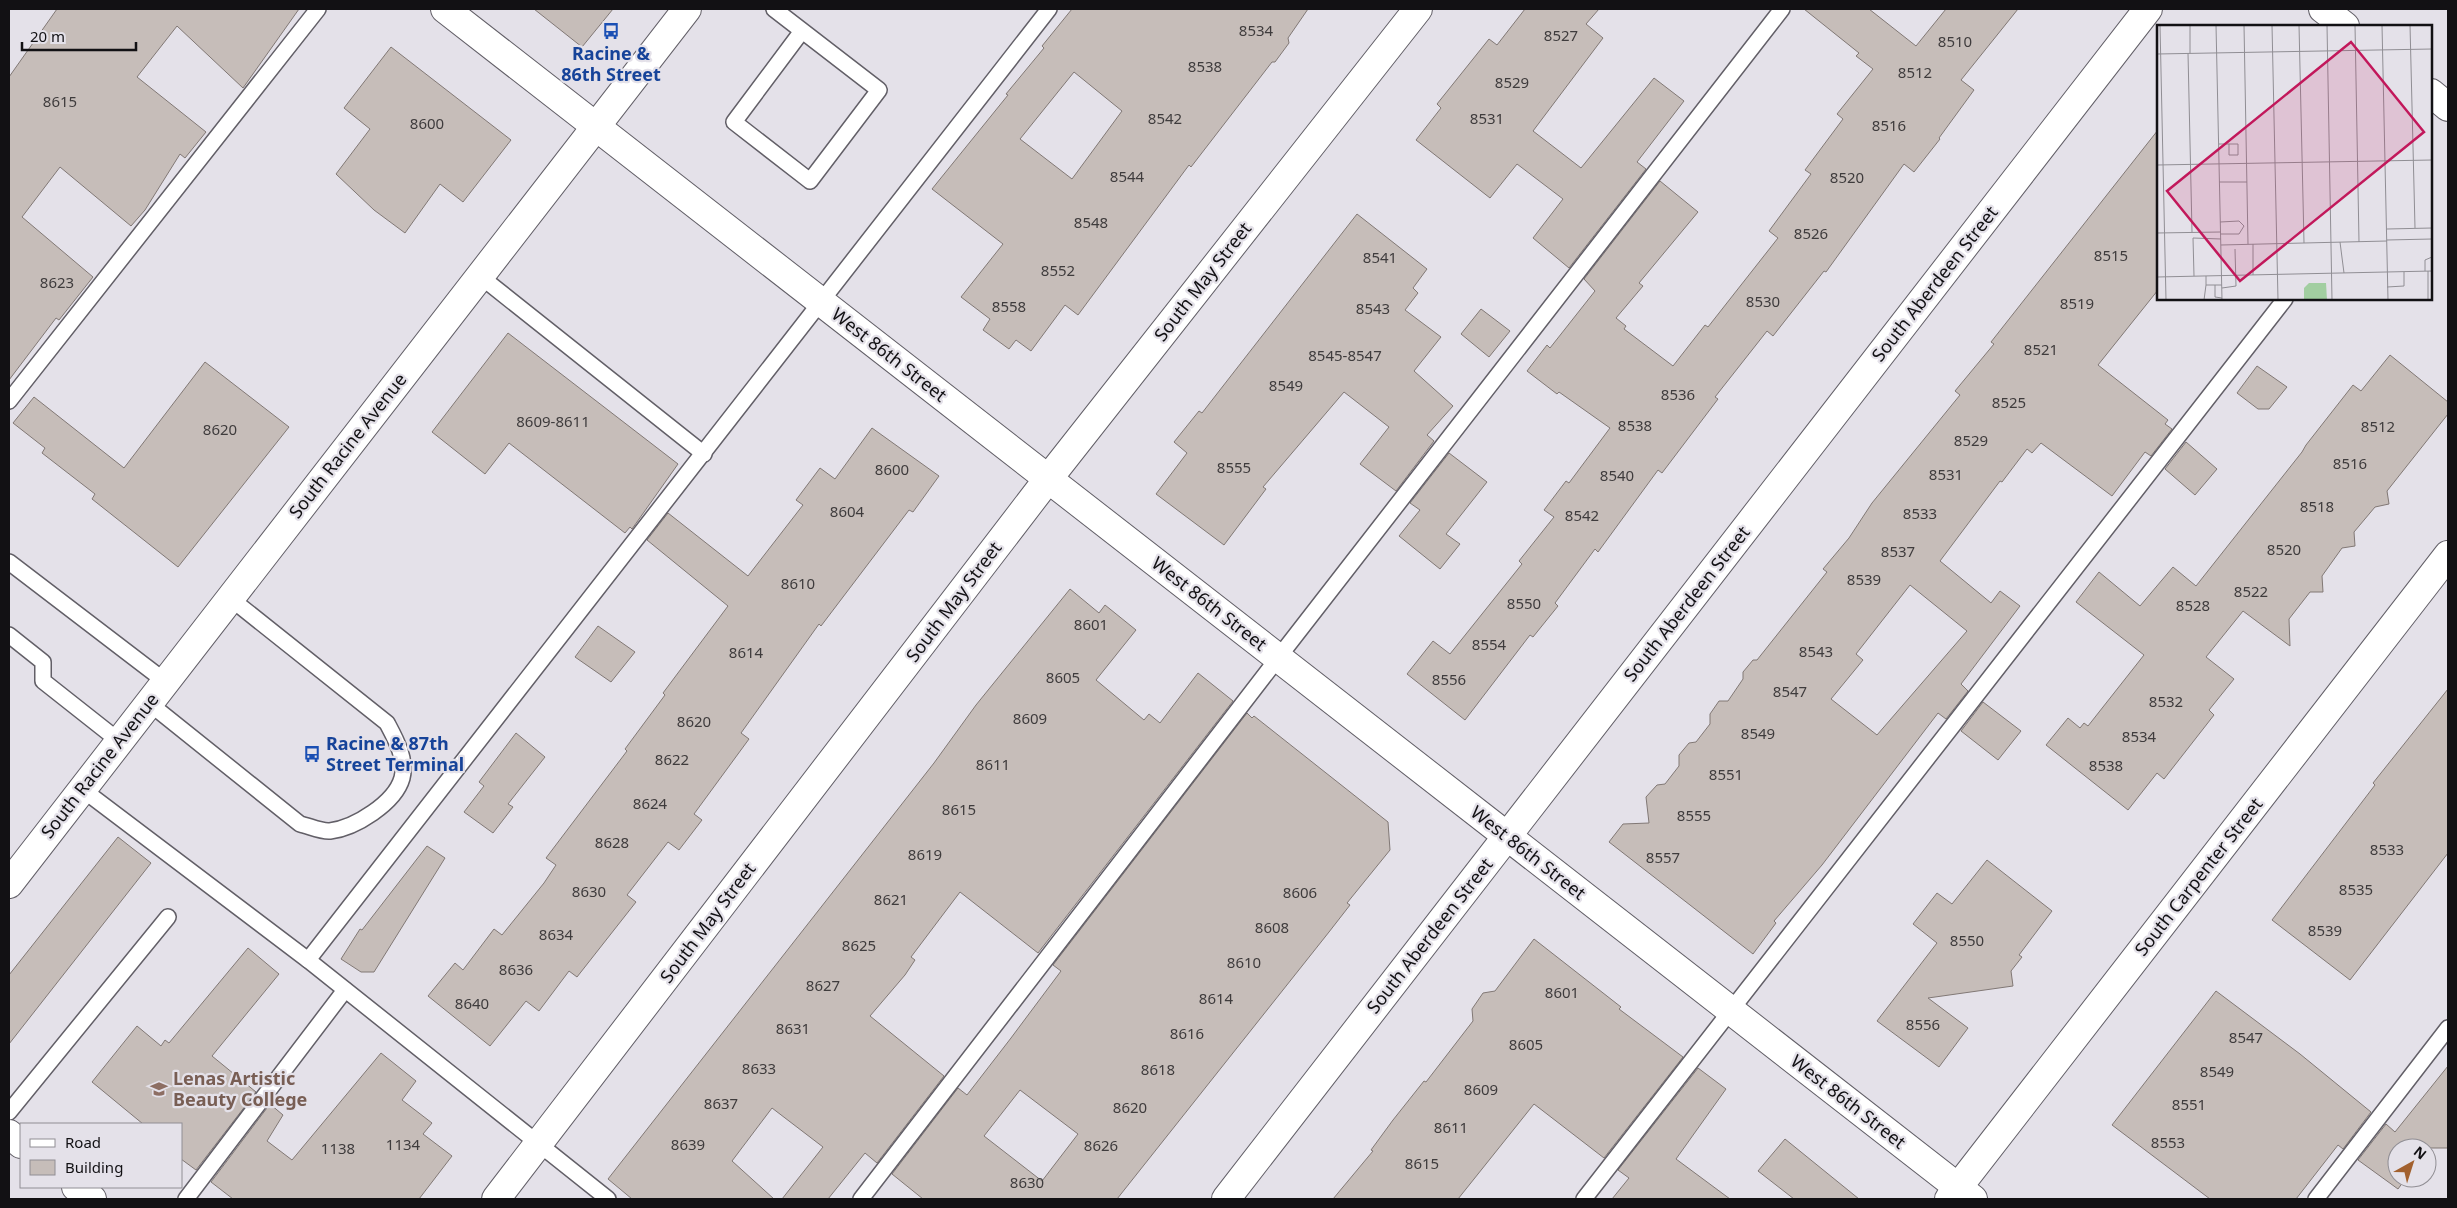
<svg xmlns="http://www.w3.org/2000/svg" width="2457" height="1208" font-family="'Noto Sans',sans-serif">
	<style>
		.building { fill: #c6bdb9; stroke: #817875; fill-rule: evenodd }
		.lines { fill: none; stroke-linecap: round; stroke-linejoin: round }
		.service-casing { stroke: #625f67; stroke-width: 18 }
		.minor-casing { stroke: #625f67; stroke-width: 30 }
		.tertiary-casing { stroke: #625f67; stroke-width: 30 }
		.secondary-casing { stroke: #625f67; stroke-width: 30 }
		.service { stroke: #fff; stroke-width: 15 }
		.minor { stroke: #fff; stroke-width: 28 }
		.tertiary { stroke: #fff; stroke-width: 28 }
		.secondary { stroke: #fff; stroke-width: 28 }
		.labels { text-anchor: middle; stroke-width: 4.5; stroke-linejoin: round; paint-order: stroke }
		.number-label { font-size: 15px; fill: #3f3c3d }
		.transit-label { font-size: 18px; font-weight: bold; fill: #164399; stroke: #e4e1e9 }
		.street-label { font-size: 18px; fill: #121114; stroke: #e4e1e9 }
		.education-label { font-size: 18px; font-weight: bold; fill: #785e54; stroke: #e4e1e9; text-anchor: start }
		.inset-road { fill: none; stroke: #908e94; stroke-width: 1 }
		.view { fill: #c2185b; fill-opacity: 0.15; stroke: #c2185b; stroke-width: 2.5 }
		.inset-edge { fill: none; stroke: #121114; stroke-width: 2.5 }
	</style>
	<rect width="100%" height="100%" fill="#e4e1e9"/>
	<g class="building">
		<polygon points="57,9 299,9 243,88 177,26 137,77 206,132 185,158 180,154 145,210 131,226 60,167 22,217 93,277 59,320 56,318 9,380 9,77"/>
		<polygon points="534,9 613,9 582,47"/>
		<path d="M 1072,9 L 1308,9 L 1288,38 L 1289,43 L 1275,62 L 1272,62 L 1191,167 L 1189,165 L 1078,315 L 1065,305 L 1031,351 L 1016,340 L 1009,349 L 983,330 L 990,319 L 961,297 L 1003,244 L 932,189 L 1008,95 L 1006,94 L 1044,48 L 1042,46 ZM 1074,72 L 1122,111 L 1072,179 L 1020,139 Z"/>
		<polygon points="1525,9 1599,9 1586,24 1603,38 1533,131 1581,168 1654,78 1684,101 1637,162 1646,169 1569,268 1533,238 1563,199 1517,164 1490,198 1416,140 1441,108 1437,104 1489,39 1497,45"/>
		<polygon points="1804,9 1869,9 1916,46 1946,9 2018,9 1961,80 1974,90 1939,138 1940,139 1914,172 1904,164 1826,272 1824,271 1773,336 1767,331 1715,397 1718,399 1662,473 1658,470 1598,552 1595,549 1555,603 1558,606 1533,637 1530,635 1465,720 1407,674 1433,641 1450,654 1522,564 1519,561 1554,517 1544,510 1566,481 1569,483 1610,428 1559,392 1557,394 1527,371 1547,345 1550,348 1595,291 1584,279 1660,181 1698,212 1639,283 1643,286 1616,318 1626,326 1624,329 1673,366 1705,325 1708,327 1778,238 1769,231 1811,174 1805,170 1843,119 1837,114 1873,69 1856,56 1859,53"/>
		<polygon points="391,47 511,140 463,202 440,184 405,233 374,210 336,174 370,129 344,108"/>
		<path d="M 2158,130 L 2158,290 L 2098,365 L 2168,420 L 2165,424 L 2172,429 L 2151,456 L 2145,452 L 2112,496 L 2041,443 L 2032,453 L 2027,449 L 2002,482 L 2000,481 L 1940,561 L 1991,603 L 2000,591 L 2020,606 L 1961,684 L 1968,691 L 1946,719 L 1938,713 L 1822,865 L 1774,921 L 1776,923 L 1753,954 L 1609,842 L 1623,824 L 1649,823 L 1646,797 L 1657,785 L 1665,784 L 1679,766 L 1679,755 L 1689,743 L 1696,742 L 1710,724 L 1710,714 L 1719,701 L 1728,701 L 1743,679 L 1743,672 L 1753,660 L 1757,660 L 1827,572 L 1823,569 L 1849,538 L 1872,503 L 1960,395 L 1955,391 L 1994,344 L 1991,342 ZM 1910,585 L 1967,631 L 1877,735 L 1831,699 L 1863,660 L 1856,654 Z"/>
		<polygon points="1357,214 1427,269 1413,288 1418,293 1405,310 1441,337 1414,371 1453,406 1427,435 1434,441 1396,491 1360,464 1389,427 1344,392 1263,487 1266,489 1224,545 1156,494 1187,453 1174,442 1199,411 1202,413"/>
		<polygon points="1481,309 1510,331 1489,357 1461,334"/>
		<polygon points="508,333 678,464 632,529 630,527 625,533 509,443 485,474 432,432"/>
		<polygon points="2390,355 2448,402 2448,414 2387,491 2389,504 2375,507 2354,532 2355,546 2342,548 2322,576 2323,592 2310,592 2289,619 2290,646 2243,611 2206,657 2234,679 2209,710 2214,715 2164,779 2157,773 2128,810 2046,745 2068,718 2080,728 2084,723 2088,726 2144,655 2076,602 2099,572 2140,606 2173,567 2196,586 2302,452 2306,445 2353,385 2361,391"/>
		<polygon points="205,362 289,427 178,567 92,499 95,494 42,453 45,448 13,423 34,397 124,468"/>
		<polygon points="2257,366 2287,387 2269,409 2258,409 2237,393"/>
		<polygon points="872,428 939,476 913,512 909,510 821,626 819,624 741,733 749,739 694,814 702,820 679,850 668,842 627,895 636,902 577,977 569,971 539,1011 526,1001 490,1046 428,996 455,963 463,970 494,929 502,935 544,883 556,865 546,858 627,751 625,749 665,695 663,693 728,606 647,540 668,513 748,576 803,505 796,500 820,468 835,479"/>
		<polygon points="2186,442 2217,469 2195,495 2165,469"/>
		<polygon points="1449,453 1487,482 1446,534 1460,544 1440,569 1399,536 1420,510 1410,503"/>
		<polygon points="1070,589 1099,613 1105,605 1136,630 1096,680 1144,720 1149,714 1160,723 1198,673 1233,701 1038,953 960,892 911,957 915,960 905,975 870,1016 944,1076 877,1163 865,1153 828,1199 782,1199 823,1147 772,1108 732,1161 774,1199 632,1199 608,1179 934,763 976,705"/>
		<polygon points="598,626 635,652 611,682 575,657"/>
		<polygon points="2448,689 2448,853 2350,980 2272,920 2375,785 2373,783"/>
		<polygon points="1983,702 2021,731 1998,760 1961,731"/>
		<path d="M 1247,713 L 1252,718 L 1254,716 L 1388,822 L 1390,850 L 1347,903 L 1350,905 L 1329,932 L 1117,1199 L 923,1199 L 892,1174 L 958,1088 L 967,1095 L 1011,1038 L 1061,971 L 1053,965 ZM 1020,1090 L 1078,1134 L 1042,1181 L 984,1136 Z"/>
		<polygon points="516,733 545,757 508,804 513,807 493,833 464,812 484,786 479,782"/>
		<polygon points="118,837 151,863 9,1044 9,975"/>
		<polygon points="427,846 445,858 374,972 361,972 341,959 360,929 362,930"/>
		<polygon points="1987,860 2052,911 2019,955 2022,957 2011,971 2013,986 1928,998 1968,1028 1939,1067 1877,1021 1937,943 1913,924 1937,893 1952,904"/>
		<polygon points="1534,939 1621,1007 1619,1009 1683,1057 1604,1158 1534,1104 1458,1199 1333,1199 1373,1151 1371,1150 1393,1120 1424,1081 1426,1082 1473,1021 1472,1009 1483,993 1495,991"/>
		<polygon points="248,948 279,974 212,1056 256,1092 196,1170 181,1159 181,1124 143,1124 92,1082 137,1026 161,1046 165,1040 169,1043"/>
		<polygon points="2216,991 2300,1054 2371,1112 2343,1149 2338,1145 2296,1199 2210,1199 2112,1125"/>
		<polygon points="381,1053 416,1081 402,1100 432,1123 423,1134 452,1156 419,1199 233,1199 211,1182 270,1104 283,1115 267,1141 292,1160"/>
		<polygon points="2448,1066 2448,1148 2397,1148 2397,1178 2406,1178 2398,1189 2358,1160 2386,1124 2395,1132"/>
		<polygon points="1698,1068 1726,1089 1676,1159 1730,1199 1612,1199 1629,1178 1618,1170"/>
		<polygon points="1785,1139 1859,1199 1794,1199 1758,1171"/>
	</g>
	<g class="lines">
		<g class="service-casing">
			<g id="service">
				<polyline points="774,9 879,90 810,181 734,122 802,31"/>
				<polyline points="480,276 704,454"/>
				<polyline points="9,401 318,9"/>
				<polyline points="9,562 166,682"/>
				<polyline points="9,635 43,662 43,681 119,741"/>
				<path d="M 149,703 L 300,824 C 309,826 322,832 330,831 C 355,828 395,803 402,778 C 407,759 395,738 387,723 L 230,598"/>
				<polyline points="82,789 308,960 608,1199"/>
				<polyline points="308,960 1049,9"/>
				<polyline points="9,1112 168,917"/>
				<polyline points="186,1199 345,990"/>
				<polyline points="861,1199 1278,658 1782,9"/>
				<polyline points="1584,1199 2285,299"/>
				<polyline points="2316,1199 2448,1028"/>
			</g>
		</g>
		<g class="minor-casing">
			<g id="minor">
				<polyline points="445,9 1973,1199"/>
				<polyline points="2323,9 2345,26"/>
				<polyline points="2431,93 2448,107"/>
				<polyline points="496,1199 1048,479 1418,9"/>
				<polyline points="1226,1199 2148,9"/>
				<polyline points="1949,1199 2448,555"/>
			</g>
		</g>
		<g class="tertiary-casing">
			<polyline id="tertiary" points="9,884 687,9"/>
		</g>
		<g class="secondary-casing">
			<g id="secondary">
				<polyline points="9,1134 21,1144"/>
				<polyline points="76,1187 92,1199"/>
			</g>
		</g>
		<use href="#service" class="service"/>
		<use href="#minor" class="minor"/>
		<use href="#tertiary" class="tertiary"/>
		<use href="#secondary" class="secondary"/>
	</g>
	<defs>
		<g id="bus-bare" transform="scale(1.35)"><path d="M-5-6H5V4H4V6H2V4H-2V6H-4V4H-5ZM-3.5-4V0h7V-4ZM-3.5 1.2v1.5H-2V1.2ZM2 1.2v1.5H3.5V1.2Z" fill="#1a4fb4" stroke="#e4e1e9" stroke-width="2.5" paint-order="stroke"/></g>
		<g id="school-bare" transform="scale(1.35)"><path d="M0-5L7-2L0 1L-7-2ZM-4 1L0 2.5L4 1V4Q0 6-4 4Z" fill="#8d6e63" stroke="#e4e1e9" stroke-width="2.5" paint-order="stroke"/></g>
	</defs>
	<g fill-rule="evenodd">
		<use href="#bus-bare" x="611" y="31"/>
		<use href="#bus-bare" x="312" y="754"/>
		<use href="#school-bare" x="159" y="1089"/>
	</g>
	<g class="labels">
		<g class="number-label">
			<text x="1256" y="36">8534</text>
			<text x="1561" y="41">8527</text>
			<text x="1955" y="47">8510</text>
			<text x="1205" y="72">8538</text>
			<text x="1915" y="78">8512</text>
			<text x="1512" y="88">8529</text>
			<text x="60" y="107">8615</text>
			<text x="1165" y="124">8542</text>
			<text x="1487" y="124">8531</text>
			<text x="427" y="129">8600</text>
			<text x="1889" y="131">8516</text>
			<text x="1127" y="182">8544</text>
			<text x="1847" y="183">8520</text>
			<text x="1091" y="228">8548</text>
			<text x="1811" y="239">8526</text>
			<text x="2111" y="261">8515</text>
			<text x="1380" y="263">8541</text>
			<text x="1058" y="276">8552</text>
			<text x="57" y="288">8623</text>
			<text x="1763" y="307">8530</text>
			<text x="2077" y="309">8519</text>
			<text x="1009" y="312">8558</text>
			<text x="1373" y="314">8543</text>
			<text x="2041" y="355">8521</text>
			<text x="1345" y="361">8545-8547</text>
			<text x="1286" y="391">8549</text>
			<text x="1678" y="400">8536</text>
			<text x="2009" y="408">8525</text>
			<text x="553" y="427">8609-8611</text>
			<text x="1635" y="431">8538</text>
			<text x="2378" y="432">8512</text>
			<text x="220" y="435">8620</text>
			<text x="1971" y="446">8529</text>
			<text x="2350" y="469">8516</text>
			<text x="1234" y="473">8555</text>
			<text x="892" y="475">8600</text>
			<text x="1946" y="480">8531</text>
			<text x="1617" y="481">8540</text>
			<text x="2317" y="512">8518</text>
			<text x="847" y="517">8604</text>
			<text x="1920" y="519">8533</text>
			<text x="1582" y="521">8542</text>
			<text x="2284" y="555">8520</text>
			<text x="1898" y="557">8537</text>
			<text x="1864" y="585">8539</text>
			<text x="798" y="589">8610</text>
			<text x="2251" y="597">8522</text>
			<text x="1524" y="609">8550</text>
			<text x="2193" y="611">8528</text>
			<text x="1091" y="630">8601</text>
			<text x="1489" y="650">8554</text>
			<text x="1816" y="657">8543</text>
			<text x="746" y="658">8614</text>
			<text x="1063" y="683">8605</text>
			<text x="1449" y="685">8556</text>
			<text x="1790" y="697">8547</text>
			<text x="2166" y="707">8532</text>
			<text x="1030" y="724">8609</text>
			<text x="694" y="727">8620</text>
			<text x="1758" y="739">8549</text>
			<text x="2139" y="742">8534</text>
			<text x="672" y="765">8622</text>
			<text x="993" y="770">8611</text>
			<text x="2106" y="771">8538</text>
			<text x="1726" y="780">8551</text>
			<text x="650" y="809">8624</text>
			<text x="959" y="815">8615</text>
			<text x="1694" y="821">8555</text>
			<text x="612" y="848">8628</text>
			<text x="2387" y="855">8533</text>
			<text x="925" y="860">8619</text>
			<text x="1663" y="863">8557</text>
			<text x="2356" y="895">8535</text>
			<text x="589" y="897">8630</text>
			<text x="1300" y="898">8606</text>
			<text x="891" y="905">8621</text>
			<text x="1272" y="933">8608</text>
			<text x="2325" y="936">8539</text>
			<text x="556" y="940">8634</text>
			<text x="1967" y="946">8550</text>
			<text x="859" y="951">8625</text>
			<text x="1244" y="968">8610</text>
			<text x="516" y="975">8636</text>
			<text x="823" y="991">8627</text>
			<text x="1562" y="998">8601</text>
			<text x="1216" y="1004">8614</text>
			<text x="472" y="1009">8640</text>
			<text x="1923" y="1030">8556</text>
			<text x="793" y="1034">8631</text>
			<text x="1187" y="1039">8616</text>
			<text x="2246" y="1043">8547</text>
			<text x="1526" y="1050">8605</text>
			<text x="759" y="1074">8633</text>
			<text x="1158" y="1075">8618</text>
			<text x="2217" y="1077">8549</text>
			<text x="1481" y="1095">8609</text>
			<text x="721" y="1109">8637</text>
			<text x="2189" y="1110">8551</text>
			<text x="1130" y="1113">8620</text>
			<text x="1451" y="1133">8611</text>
			<text x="2168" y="1148">8553</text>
			<text x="403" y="1150">1134</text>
			<text x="688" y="1150">8639</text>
			<text x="1101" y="1151">8626</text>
			<text x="338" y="1154">1138</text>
			<text x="1422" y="1169">8615</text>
			<text x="1027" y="1188">8630</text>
		</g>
		<g class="transit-label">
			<text x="611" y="60">Racine &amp;<tspan x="611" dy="21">86th Street</tspan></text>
			<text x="326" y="750" text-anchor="start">Racine &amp; 87th<tspan x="326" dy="21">Street Terminal</tspan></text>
		</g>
		<g class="street-label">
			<text transform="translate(1203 282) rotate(-52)" y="6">South May Street</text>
			<text transform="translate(1935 284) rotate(-52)" y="6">South Aberdeen Street</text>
			<text transform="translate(889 355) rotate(38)" y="6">West 86th Street</text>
			<text transform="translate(348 446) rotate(-52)" y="6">South Racine Avenue</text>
			<text transform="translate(954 602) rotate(-53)" y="6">South May Street</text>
			<text transform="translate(1209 604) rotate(38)" y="6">West 86th Street</text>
			<text transform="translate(1687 604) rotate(-52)" y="6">South Aberdeen Street</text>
			<text transform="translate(100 766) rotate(-52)" y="6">South Racine Avenue</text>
			<text transform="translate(1528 853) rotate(38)" y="6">West 86th Street</text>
			<text transform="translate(2199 877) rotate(-52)" y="6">South Carpenter Street</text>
			<text transform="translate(708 923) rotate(-53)" y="6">South May Street</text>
			<text transform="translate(1430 936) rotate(-52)" y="6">South Aberdeen Street</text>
			<text transform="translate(1848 1102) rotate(38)" y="6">West 86th Street</text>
		</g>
		<g class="education-label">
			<text x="173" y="1085">Lenas Artistic<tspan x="173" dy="21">Beauty College</tspan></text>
		</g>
	</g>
	<g transform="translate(2157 25)">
		<rect width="275" height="275" fill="#e4e1e9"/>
		<path d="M 152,258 L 169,258 L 170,275 L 147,275 L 147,263 Z" fill="#a2cea1"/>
		<path class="inset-road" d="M 3,0 L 9,275M 33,0 L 33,28M 59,0 L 65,275M 87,0 L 91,219M 115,0 L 121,275M 142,0 L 147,218M 170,0 L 175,275M 198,0 L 202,217M 225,0 L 231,275M 253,0 L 258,203M 31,28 L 35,207M 0,29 L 275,24M 62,119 L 81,119 L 81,130 L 72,130 L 72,119M 0,140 L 275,135M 62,157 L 90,157M 63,197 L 82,196 L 87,201 L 82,209 L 63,209M 230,204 L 275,203M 0,208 L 63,207M 230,215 L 275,214M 183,217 L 187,248M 96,219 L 96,250M 64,220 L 230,216M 268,246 L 268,235 L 275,232M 271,246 L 271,275M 37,251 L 36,213 L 64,214M 49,251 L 49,260 L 65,260M 0,252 L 275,246M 58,260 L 58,272 L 65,273M 230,262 L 247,261 L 247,247M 65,263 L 79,261 L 78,224M 47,275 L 49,260"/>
		<path class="view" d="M 194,17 L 267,107 L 83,256 L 10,166 Z"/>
		<rect width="275" height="275" class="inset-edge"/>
	</g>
	<rect width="2457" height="1208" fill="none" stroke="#121114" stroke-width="20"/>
	<rect x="20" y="1123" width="162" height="65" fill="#e4e1e9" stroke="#908e94"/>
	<rect x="30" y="1139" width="25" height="8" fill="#ffffff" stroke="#908e94"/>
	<text x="65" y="1148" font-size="15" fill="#121114">Road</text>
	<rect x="30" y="1160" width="25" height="15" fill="#c6bdb9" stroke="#908e94"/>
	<text x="65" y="1173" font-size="15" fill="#121114">Building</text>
	<g transform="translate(2412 1163) rotate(39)"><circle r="24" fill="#e4e1e9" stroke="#908e94"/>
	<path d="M0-4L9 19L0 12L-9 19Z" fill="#a2602e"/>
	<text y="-8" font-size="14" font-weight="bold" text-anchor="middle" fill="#121114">N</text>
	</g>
	<path d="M22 42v8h114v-8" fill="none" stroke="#121114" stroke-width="2.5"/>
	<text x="30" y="42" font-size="15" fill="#121114" stroke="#e4e1e9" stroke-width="4" paint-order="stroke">20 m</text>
</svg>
